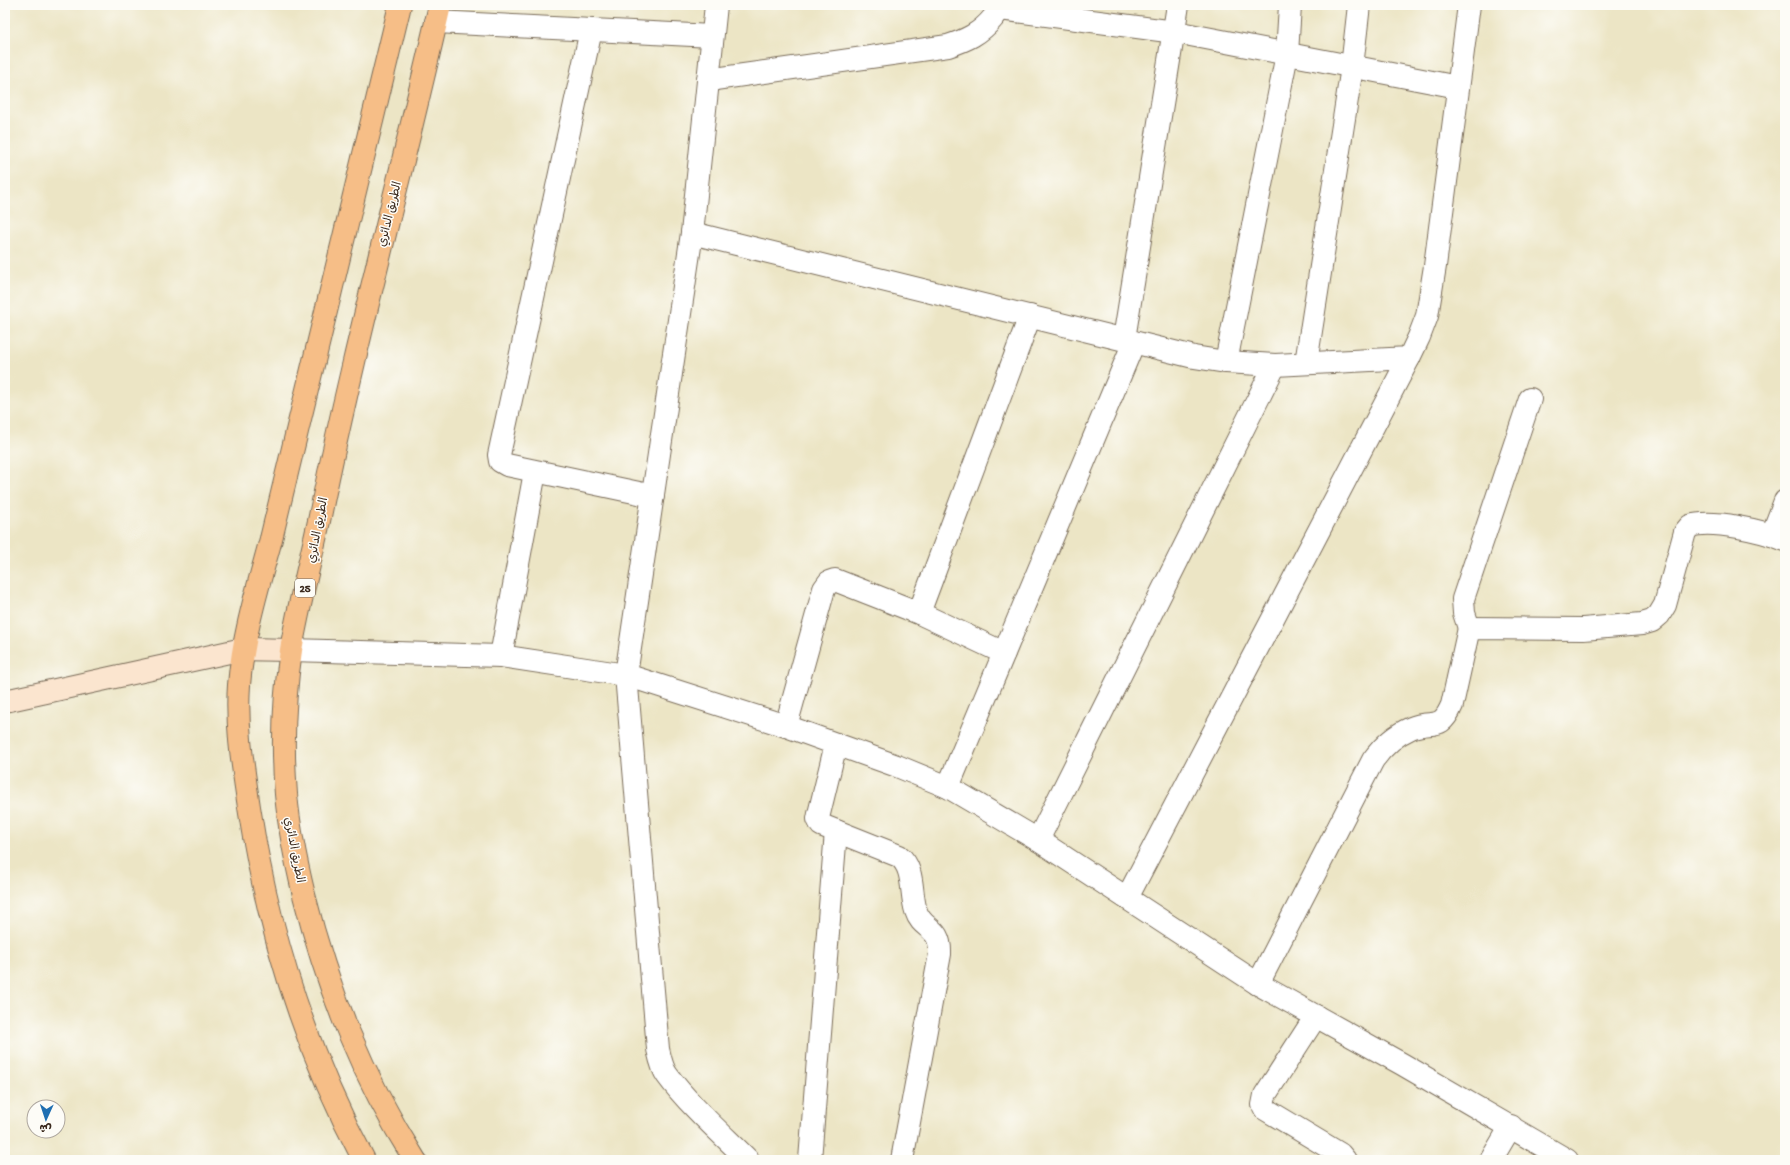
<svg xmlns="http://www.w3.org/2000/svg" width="1790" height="1165" font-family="'Gochi Hand','Playpen Sans Arabic',sans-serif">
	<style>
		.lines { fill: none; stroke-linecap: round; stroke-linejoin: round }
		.street-casing { stroke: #796b58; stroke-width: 24 }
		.secondary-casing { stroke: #796b58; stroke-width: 24 }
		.highway-casing { stroke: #796b58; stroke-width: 24 }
		.street { stroke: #fff; stroke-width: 22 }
		.secondary { stroke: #fbe5cf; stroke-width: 22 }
		.highway { stroke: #f6be87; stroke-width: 22 }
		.labels { text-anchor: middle; stroke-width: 3; stroke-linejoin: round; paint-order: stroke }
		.shield { fill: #fdfcf7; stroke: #75695f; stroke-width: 1 }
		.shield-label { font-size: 11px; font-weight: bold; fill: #3b2a1e }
		.street-label { font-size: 12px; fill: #3b2a1e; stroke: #fdfcf7 }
	</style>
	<rect width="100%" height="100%" fill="#fdfcf7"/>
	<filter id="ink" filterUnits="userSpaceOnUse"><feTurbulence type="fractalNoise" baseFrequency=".025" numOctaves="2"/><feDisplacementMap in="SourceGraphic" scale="8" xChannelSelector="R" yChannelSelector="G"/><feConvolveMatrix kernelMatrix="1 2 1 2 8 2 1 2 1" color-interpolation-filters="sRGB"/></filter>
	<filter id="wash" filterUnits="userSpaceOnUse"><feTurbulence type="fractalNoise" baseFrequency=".012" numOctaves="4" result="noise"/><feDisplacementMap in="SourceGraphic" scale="16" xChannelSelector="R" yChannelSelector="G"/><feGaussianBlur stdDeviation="0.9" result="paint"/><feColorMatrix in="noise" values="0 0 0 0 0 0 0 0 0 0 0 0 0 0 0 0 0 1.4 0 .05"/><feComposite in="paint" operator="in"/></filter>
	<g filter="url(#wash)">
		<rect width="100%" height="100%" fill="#ece5c5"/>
	</g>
	<g filter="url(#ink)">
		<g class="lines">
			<g class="street-casing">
				<g id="street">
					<path d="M 716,5 L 692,233 L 626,675 L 658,1049 C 660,1058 662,1068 667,1075 C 689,1105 722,1134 748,1160"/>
					<polyline points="1000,9 1175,32 1458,87"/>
					<polyline points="436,22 712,36"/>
					<polyline points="591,30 499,455 500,461 507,465 653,496"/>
					<path d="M 708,80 L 948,46 C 966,40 980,34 993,18 C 996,14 1000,11 1000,5"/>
					<polyline points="692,233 1194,357 1226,362 1275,365 1409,358 1419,337 1427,316 1435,266 1469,5"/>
					<polyline points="1124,339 1178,5"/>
					<polyline points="1226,362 1287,54 1290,5"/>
					<polyline points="1306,363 1352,67 1359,5"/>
					<polyline points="1772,535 1785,501"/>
					<polyline points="919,613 1030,316"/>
					<polyline points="1469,628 1464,613 1463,599 1530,399"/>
					<polyline points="291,650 501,656 626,675 786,726 897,766 948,787 1038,840 1258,984 1402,1064 1567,1160"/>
					<polyline points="501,656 535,472"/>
					<polyline points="786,726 824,589 829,582 835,580 919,613 1004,653"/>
					<path d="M 836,744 L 819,814 L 818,819 L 821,825 L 899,856 C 915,869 910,892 916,911 C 922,931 941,925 940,954 L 902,1160"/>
					<polyline points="948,787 1134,342"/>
					<polyline points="1038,840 1275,365"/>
					<polyline points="1127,898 1409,358"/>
					<path d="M 1258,984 L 1373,760 C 1383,746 1395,735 1411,728 C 1432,719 1440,733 1452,705 L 1469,628 L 1583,629 L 1642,624 L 1652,621 L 1659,615 L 1665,605 L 1685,532 L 1690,526 C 1712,519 1764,531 1785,540"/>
					<polyline points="1316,1016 1265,1095 1263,1105 1265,1109 1340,1154 1345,1160"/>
					<polyline points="810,1160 836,831"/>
					<polyline points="1491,1160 1511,1126"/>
				</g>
			</g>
			<g class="secondary-casing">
				<polyline id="secondary" points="5,701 243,649 291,650"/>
			</g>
			<g class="highway-casing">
				<g id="highway">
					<path d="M 364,1160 C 305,1050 268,931 249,807 C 243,767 236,726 239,685 C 243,635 258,587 271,539 L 400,5"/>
					<path d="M 415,1160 C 362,1076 328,991 304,895 C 296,862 289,828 286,794 C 282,747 284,697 291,650 C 298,608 310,563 319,521 C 354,347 401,177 440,5"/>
				</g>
			</g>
			<use href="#street" class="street"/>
			<use href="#secondary" class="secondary"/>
			<use href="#highway" class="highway"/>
		</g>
	</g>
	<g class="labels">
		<rect class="shield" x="295" y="579" width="20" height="18" rx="3"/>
		<g class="shield-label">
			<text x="305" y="592">25</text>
		</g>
		<g class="street-label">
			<text transform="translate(389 214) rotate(-76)" y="4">الطريق الدائري</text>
			<text transform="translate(317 530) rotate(-79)" y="4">الطريق الدائري</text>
			<text transform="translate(295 850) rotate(79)" y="4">الطريق الدائري</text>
		</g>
	</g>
	<rect width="1790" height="1165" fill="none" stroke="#fdfcf7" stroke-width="20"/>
	<g transform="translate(46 1119) rotate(183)"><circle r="19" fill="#fdfcf7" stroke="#afa8a0"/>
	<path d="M0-3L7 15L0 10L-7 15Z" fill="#1f6fb2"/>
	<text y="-6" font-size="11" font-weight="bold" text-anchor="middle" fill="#3b2a1e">ش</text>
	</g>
</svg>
